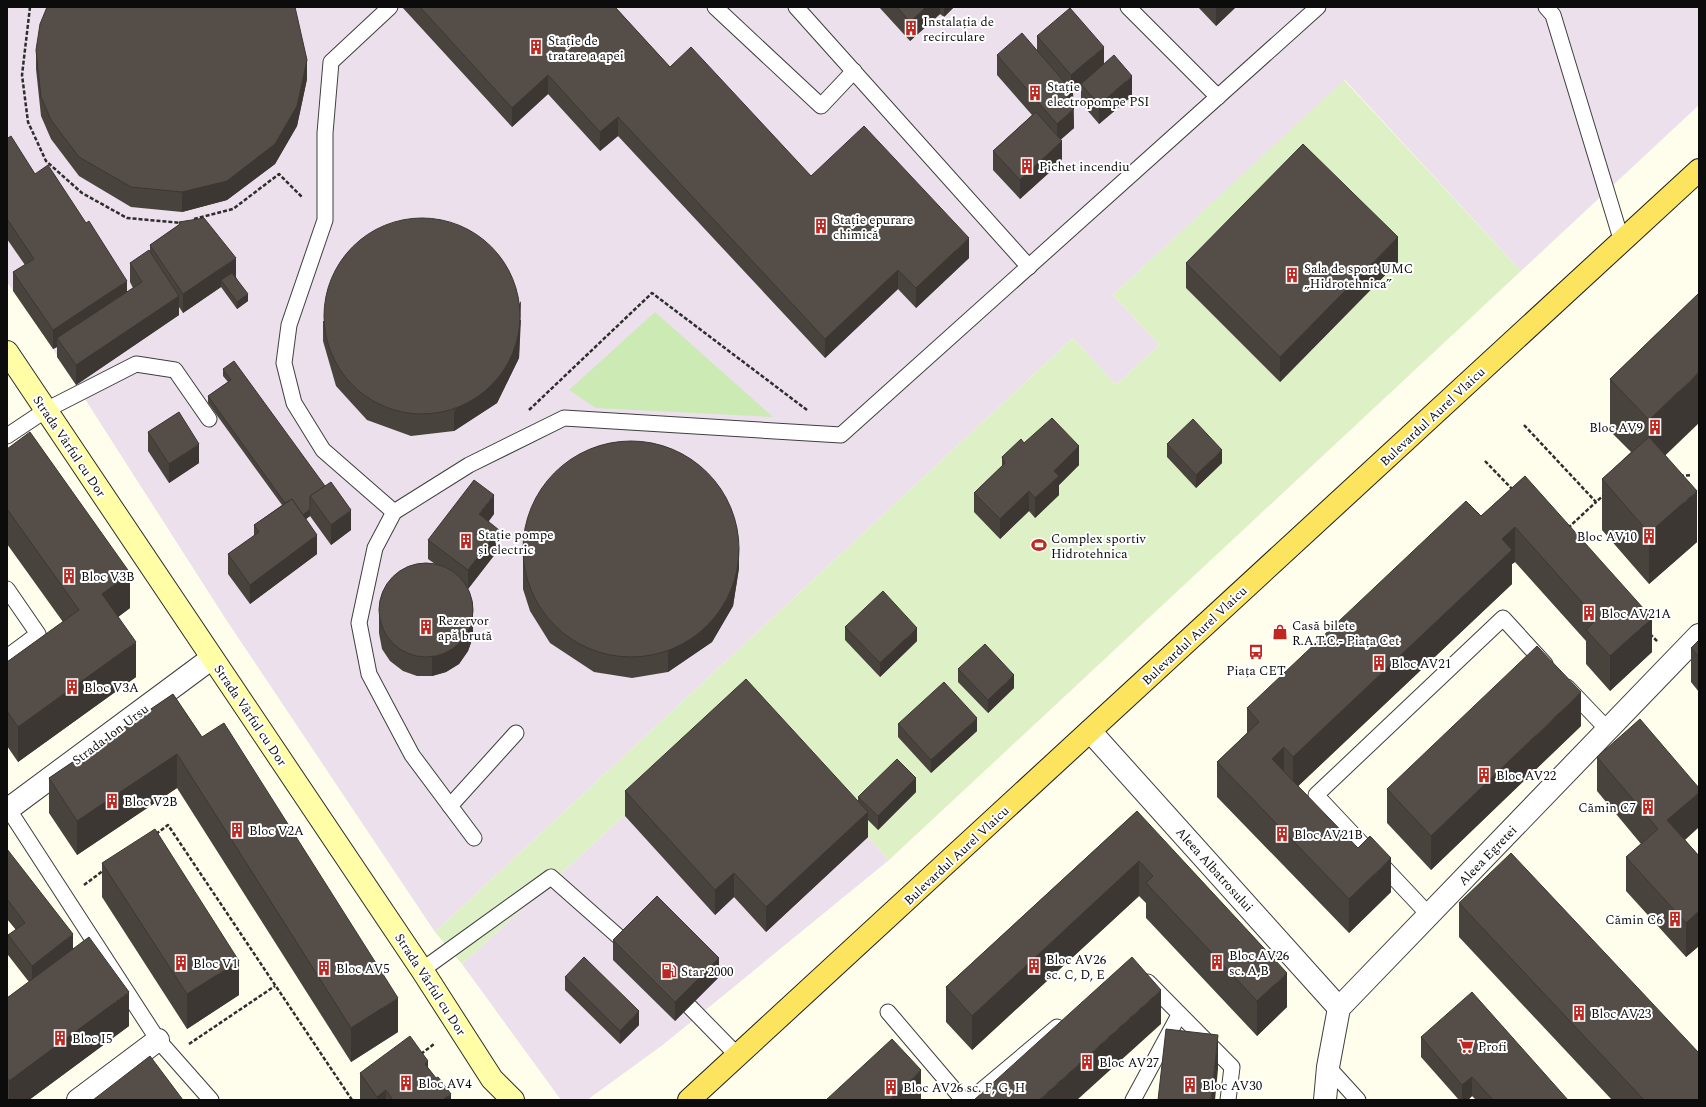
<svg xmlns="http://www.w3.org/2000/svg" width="1706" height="1107" font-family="Spectral,serif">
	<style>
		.industrial { fill: #ebe0eb }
		.green { fill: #cbeab4 }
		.pitch { fill: #def1c6 }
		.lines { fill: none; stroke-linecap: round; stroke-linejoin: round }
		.lane-casing { stroke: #3f3f3f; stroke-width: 17 }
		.street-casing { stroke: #3f3f3f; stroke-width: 24 }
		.secondary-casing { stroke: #2e2e2e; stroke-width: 24 }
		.primary-casing { stroke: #1d1d1d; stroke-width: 24 }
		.path { stroke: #2e2e2e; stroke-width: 2.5; stroke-dasharray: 4 2; stroke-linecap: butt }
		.lane { stroke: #fff; stroke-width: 15 }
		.street { stroke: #fff; stroke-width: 22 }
		.secondary { stroke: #fffda6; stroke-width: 22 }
		.primary { stroke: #fce45e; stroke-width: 22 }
		.wall { fill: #49433e }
		.shaded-wall { fill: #3c3732 }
		.building { fill: #554e48; stroke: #3c3732 }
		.labels { text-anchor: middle; stroke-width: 4; stroke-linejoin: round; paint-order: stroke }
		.poi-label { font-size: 13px; fill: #0c0c0c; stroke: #fff; text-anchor: start }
		.street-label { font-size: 13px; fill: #0c0c0c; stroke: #fff }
	</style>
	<rect width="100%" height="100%" fill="#fffdeb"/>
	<g class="industrial">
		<polygon points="7,7 1699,7 1699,105 1521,271 1345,80 1113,295 1159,345 1116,385 1073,338 435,932 227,621 53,349 7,282"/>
		<polygon points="746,704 889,860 664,1044 587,1100 561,1100 462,964"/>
	</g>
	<polygon class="green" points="655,312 773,417 596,408 569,390"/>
	<polygon class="pitch" points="1344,80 1521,271 889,860 746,704 462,964 435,932 1073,338 1116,385 1159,345 1113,295"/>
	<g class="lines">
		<g class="lane-casing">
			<g id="lane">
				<polyline points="390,7 331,62 325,133 325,220 289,325 284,363 294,403 323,450 394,512 469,465 564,418 841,435 1318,7"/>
				<polyline points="715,7 821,106 854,71"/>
				<polyline points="796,7 1029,267"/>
				<polyline points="1128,7 1218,97"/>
				<polyline points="1546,7 1553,15 1622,242"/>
				<polyline points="7,436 46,410 136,364 175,370 209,419"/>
				<polyline points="394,512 375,548 359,623 369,674 412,755 474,838"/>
				<polyline points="7,589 38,634 7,657"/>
				<polyline points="1567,687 1608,730"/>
				<polyline points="450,806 516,733"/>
				<polyline points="7,807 158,1040 211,1100"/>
				<polyline points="1429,915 1316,795 1503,618 1545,664"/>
				<polyline points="422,970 551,877 628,945"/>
				<polyline points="1148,982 1232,1067 1228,1100"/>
				<polyline points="690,1007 738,1056"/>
				<polyline points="888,1012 963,1100"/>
				<polyline points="1328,1067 1358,1100"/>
				<polyline points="970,1100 1057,1027"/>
				<polyline points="1133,1100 1179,1015"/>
			</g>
		</g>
		<g class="street-casing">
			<g id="street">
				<polyline points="1090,731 1339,1008"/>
				<polyline points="7,810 212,658"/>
				<polyline points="78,1100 158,1040"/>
				<polyline points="1325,1100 1328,1067 1339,1008 1699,635"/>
			</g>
		</g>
		<g class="secondary-casing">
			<polyline id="secondary" points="7,352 422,970 492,1079 513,1100"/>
		</g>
		<g class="primary-casing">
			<polyline id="primary" points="689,1100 1699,170"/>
		</g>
		<g class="path">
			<polyline points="30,7 22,75 28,122 46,161 82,193 127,218 182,223"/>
			<polyline points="194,219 233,209 279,174 302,197"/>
			<polyline points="529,410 652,293 807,410"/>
			<polyline points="1524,425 1596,502 1604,495"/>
			<polyline points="1485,461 1513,490"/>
			<polyline points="1680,476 1692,475"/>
			<polyline points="1568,528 1596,502"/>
			<polyline points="1650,634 1658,642"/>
			<polyline points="156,834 168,825 352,1100"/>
			<polyline points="84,885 104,870"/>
			<polyline points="189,1044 275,986"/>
			<polyline points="421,1054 434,1044"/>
		</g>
		<use href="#lane" class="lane"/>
		<use href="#street" class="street"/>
		<use href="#secondary" class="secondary"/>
		<use href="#primary" class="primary"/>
	</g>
	<g class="wall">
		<polygon points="402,7 615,7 670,67 811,176 969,258 916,308 898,289 825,358 618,136 600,151 548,94 512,127"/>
		<polygon points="879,7 954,7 944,17 940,14 910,41"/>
		<polygon points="1198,7 1236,7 1216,26"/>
		<polygon points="1037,36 1104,64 1132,96 1099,124 1081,103 1081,86 1073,92 1074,128 1060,140 1062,161 1020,199 993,170 993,151 1032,115 997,75 997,55 1037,51"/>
		<polygon points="36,50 307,79 297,126 275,164 227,200 182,212 131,207 79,176 51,139 41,116 36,69"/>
		<polygon points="7,136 8,138 35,174 127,292 133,288 130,282 130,263 150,251 150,245 179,225 179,222 236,277 248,301 237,309 221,287 183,313 179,307 179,315 76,385 57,357 57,347 53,349 13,291 13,272 25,265 7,239"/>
		<polygon points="1398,262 1280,382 1186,288 1186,263"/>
		<polygon points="1699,293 1665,455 1697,542 1649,584 1602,530 1602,479 1631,452 1610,431 1610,379"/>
		<polygon points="521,320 519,358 497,403 454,431 411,436 367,420 336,386 323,341 323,321"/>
		<polygon points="223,369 351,530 331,545 310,516 306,519 317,554 250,604 228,574 228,554 254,536 254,525 282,505 208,403 208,396 228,382 223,376"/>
		<polygon points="148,432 199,463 169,483 148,451"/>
		<polygon points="1024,443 1079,465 1059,485 1059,495 1035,518 1029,511 1000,539 974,512 974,493 1002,466 1002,457"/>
		<polygon points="1167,444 1222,463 1196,488 1167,457"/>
		<polygon points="7,449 130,608 118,617 136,677 18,762 7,746 7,662 63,622 7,544"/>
		<polygon points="1525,476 1652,652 1610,691 1586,664 1586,641 1515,562 1512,564 1512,584 1298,786 1391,892 1349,933 1217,797 1217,762 1247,733 1247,708 1481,516"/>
		<polygon points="494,514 489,521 499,549 468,589 473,637 468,651 459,664 446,672 432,676 417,676 403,671 390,661 382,649 379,633 379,614 435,564 428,559 428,540"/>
		<polygon points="523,532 739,568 733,606 712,642 668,672 632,678 594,672 550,643 530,611 523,589"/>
		<polygon points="845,627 917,641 880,677 845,640"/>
		<polygon points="1699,640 1699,692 1691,682 1691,648"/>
		<polygon points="958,669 1014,688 988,713 958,682"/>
		<polygon points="173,694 398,1032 351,1062 177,788 77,855 49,813 49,778"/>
		<polygon points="898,724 977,731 931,773 898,737"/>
		<polygon points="1581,726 1431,870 1387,823 1387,789"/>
		<polygon points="1597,757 1699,788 1699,827 1685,840 1699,856 1699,946 1686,957 1626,891 1626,857 1641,844 1597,791"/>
		<polygon points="625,791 858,802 858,797 916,792 878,830 868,820 868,837 766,932 734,897 715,915 625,816"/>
		<polygon points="1137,811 1287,1007 1257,1036 1146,918 1146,903 1139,896 972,1050 946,1022 946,987"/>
		<polygon points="7,849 73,949 129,1026 29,1100 7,1100 7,998 29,982 8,955 8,935 16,930 7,919"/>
		<polygon points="102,863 239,995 187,1029 102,897"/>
		<polygon points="1459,903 1699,1100 1612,1100 1459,937"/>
		<polygon points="613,940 719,977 675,1021 613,960"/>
		<polygon points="565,977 639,1025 620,1044 565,990"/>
		<polygon points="1421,1037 1568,1100 1476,1100 1472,1096 1468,1100 1459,1100 1421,1057"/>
		<polygon points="428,1068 451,1100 360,1100 360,1073"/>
	</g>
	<g class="shaded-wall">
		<polygon points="926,7 940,7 940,14 910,41 910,22"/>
		<polygon points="944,7 954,7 944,17"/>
		<polygon points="1216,7 1236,7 1216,26"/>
		<polygon points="1104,47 1104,66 1081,84 1081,86 1073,92 1074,128 1057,143 1057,124 1065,99 1071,94 1071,75"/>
		<polygon points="307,60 307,79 297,126 275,164 227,200 182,212 182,192"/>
		<polygon points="548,75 548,94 512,127 512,108"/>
		<polygon points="1132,76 1132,96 1099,124 1099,105"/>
		<polygon points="618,117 618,136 600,151 600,132"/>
		<polygon points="1062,141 1062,161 1020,199 1020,180"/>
		<polygon points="1398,237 1398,262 1280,382 1280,357"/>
		<polygon points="969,238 969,258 916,308 916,288"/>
		<polygon points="236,258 236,277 224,285 221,280 221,287 183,313 183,294"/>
		<polygon points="898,270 898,289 825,358 825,339"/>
		<polygon points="127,281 127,300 57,338 57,347 53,349 53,330"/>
		<polygon points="248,294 248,301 237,309 237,302"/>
		<polygon points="179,296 179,315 76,385 76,365"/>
		<polygon points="521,301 519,358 497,403 454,431 454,412"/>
		<polygon points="1699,372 1699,423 1649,471 1649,420"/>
		<polygon points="199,444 199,463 169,483 169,464"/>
		<polygon points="1079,446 1079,465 1059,485 1059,495 1035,518 1035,498 1054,471"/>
		<polygon points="1222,450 1222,463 1196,488 1196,475"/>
		<polygon points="1029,491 1029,511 1000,539 1000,519"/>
		<polygon points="1697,491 1697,542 1649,584 1649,533"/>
		<polygon points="494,495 494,514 479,533 479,514"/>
		<polygon points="310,509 310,516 297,526 297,519"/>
		<polygon points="351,510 351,530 331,545 331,525"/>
		<polygon points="1515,527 1515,562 1512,564 1512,584 1293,791 1293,757 1502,539"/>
		<polygon points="499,530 499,549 468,589 468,570"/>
		<polygon points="317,535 317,554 250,604 250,585"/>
		<polygon points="739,549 739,568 733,606 712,642 668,672 668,652"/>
		<polygon points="130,573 130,608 102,629 102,594"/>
		<polygon points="473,602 473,637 468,651 459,664 446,672 432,676 432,657"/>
		<polygon points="1652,618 1652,652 1610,691 1610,656"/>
		<polygon points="917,628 917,641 880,677 880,663"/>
		<polygon points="136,642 136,677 18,762 18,727"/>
		<polygon points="1014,675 1014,688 988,713 988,700"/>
		<polygon points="1581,692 1581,726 1431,870 1431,836"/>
		<polygon points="977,718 977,731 931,773 931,760"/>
		<polygon points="1284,747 1284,782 1272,759"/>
		<polygon points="177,754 177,788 77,855 77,821"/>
		<polygon points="916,778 916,792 878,830 878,816"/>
		<polygon points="1699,793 1699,827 1667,855 1667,820"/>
		<polygon points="868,812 868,837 766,932 766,907"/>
		<polygon points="1391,858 1391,892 1349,933 1349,899"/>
		<polygon points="1139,861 1139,896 972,1050 972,1016"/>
		<polygon points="734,873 734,897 715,915 715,890"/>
		<polygon points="1699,911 1699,946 1686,957 1686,923"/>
		<polygon points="73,934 73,953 32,986 32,966"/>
		<polygon points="719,958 719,977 675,1021 675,1002"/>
		<polygon points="239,961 239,995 187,1029 187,994"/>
		<polygon points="1287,973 1287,1007 1257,1036 1257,1001"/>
		<polygon points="1161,990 1161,1024 1077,1100 1039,1100"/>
		<polygon points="129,992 129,1026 29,1100 9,1100 9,1081"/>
		<polygon points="398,998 398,1032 351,1062 351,1028"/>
		<polygon points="639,1011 639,1025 620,1044 620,1031"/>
		<polygon points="1218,1035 1218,1069 1215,1100 1211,1100"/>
		<polygon points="428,1061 428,1096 425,1064"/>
		<polygon points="921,1070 921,1100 889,1100"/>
		<polygon points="1472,1077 1472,1096 1468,1100 1462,1100 1462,1085"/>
		<polygon points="386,1090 386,1100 377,1100 377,1097"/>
		<polygon points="451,1094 451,1100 443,1100"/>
	</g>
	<g class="building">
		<polygon points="47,7 295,7 307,60 297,106 275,144 227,181 182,192 131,187 79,157 51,120 41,97 36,50 40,24"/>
		<polygon points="420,7 615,7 670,67 691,47 811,176 864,126 969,238 916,288 898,270 825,339 618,117 600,132 548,75 512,108"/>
		<polygon points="897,7 926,7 910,22"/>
		<polygon points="1070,8 1104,47 1071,75 1037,36"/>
		<polygon points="1022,33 1073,92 1065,99 1074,109 1057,124 997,55"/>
		<polygon points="1114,55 1132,76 1099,105 1081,84"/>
		<polygon points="1036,112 1062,141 1020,180 993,151"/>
		<polygon points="7,136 8,138 11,136 35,174 48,165 86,223 89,221 127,281 53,330 13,272 34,259 7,219"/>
		<polygon points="1303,144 1398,237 1280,357 1186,263"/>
		<circle cx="422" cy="316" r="98"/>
		<polygon points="204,218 236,258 183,294 150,245 180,224 179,222"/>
		<polygon points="149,250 179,296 76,365 57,338 142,282 130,263"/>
		<polygon points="232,273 248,294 237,302 221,280"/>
		<polygon points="1699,293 1699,372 1649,420 1610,379"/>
		<polygon points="234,361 325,486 310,496 310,509 303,515 292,499 285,503 208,396 231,380 223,369"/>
		<polygon points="179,412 199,444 169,464 148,432"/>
		<polygon points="1052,418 1079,446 1054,471 1059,476 1035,498 1029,491 1000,519 974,493 1005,463 1002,457 1021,439 1024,443"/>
		<polygon points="1193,419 1222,450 1196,475 1167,444"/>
		<polygon points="30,432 130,573 102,594 136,642 18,727 7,711 7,662 79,610 7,509 7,449"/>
		<polygon points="1649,437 1697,491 1649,533 1602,479"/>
		<circle cx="631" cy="549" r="108"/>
		<polygon points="1525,476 1652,618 1610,656 1586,630 1597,619 1515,527 1502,539 1512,550 1293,757 1284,747 1272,759 1358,848 1370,836 1391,858 1349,899 1217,762 1259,722 1247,708 1466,501 1481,516"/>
		<polygon points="474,480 494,495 479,514 499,530 468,570 428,540"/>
		<polygon points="331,482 351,510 331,525 310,496"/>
		<polygon points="292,499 317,535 250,585 228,554 259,532 254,525"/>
		<circle cx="426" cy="610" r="47"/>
		<polygon points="883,591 917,628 880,663 845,627"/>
		<polygon points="1699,640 1699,657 1691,648"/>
		<polygon points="985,644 1014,675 988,700 958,669"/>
		<polygon points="1537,646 1581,692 1431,836 1387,789"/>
		<polygon points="746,679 868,812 766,907 734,873 715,890 625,791"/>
		<polygon points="944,682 977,718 931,760 898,724"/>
		<polygon points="173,694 202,737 224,723 398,998 351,1028 177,754 77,821 49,778"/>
		<polygon points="1640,719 1699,788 1699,793 1667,820 1699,856 1699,911 1686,923 1626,857 1658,829 1597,757"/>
		<polygon points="897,759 916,778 878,816 858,797"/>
		<polygon points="1137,811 1287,973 1257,1001 1146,883 1153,876 1139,861 972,1016 946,987"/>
		<polygon points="155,829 239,961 187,994 102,863"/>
		<polygon points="7,849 73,934 32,966 8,935 25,923 7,899"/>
		<polygon points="1511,853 1699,1053 1699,1100 1644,1100 1459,903"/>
		<polygon points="657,896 719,958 675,1002 613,940"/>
		<polygon points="89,937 129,992 9,1081 7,1078 7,998"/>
		<polygon points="584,957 639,1011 620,1031 565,977"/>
		<polygon points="1132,957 1161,990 1039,1100 974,1100"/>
		<polygon points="1472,992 1568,1100 1493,1100 1472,1077 1462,1085 1421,1037"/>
		<polygon points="1166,1029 1218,1035 1211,1100 1158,1100"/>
		<polygon points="410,1036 428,1061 425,1064 436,1078 438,1077 451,1094 443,1100 393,1100 386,1090 377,1097 360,1073"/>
		<polygon points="892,1039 921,1070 889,1100 826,1100"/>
		<polygon points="150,1056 183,1100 93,1100"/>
	</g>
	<defs>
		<g id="building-bare" transform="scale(1.2)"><path d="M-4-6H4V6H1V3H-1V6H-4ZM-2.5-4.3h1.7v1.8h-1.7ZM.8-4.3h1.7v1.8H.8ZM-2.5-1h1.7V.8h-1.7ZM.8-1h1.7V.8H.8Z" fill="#bf2821" stroke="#fff" stroke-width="2.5" paint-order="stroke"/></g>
		<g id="stadium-bare" transform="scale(1.2)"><path d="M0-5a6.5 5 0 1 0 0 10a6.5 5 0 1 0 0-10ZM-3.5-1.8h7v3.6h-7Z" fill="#bf2821" stroke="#fff" stroke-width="2.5" paint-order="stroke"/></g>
		<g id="shop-bare" transform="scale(1.2)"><path d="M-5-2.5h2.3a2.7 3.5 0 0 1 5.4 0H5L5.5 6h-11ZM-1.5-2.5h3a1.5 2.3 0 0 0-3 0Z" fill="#bf2821" stroke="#fff" stroke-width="2.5" paint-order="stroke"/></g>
		<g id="bus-bare" transform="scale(1.2)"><path d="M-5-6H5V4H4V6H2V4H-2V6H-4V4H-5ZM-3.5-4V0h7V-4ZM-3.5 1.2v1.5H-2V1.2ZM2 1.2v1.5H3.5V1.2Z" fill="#bf2821" stroke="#fff" stroke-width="2.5" paint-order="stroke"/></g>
		<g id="fuel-bare" transform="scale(1.2)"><path d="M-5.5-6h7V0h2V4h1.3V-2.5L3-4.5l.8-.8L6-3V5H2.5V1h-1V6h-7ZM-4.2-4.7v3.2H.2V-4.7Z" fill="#bf2821" stroke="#fff" stroke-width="2.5" paint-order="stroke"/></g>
		<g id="supermarket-bare" transform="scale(1.2)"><path d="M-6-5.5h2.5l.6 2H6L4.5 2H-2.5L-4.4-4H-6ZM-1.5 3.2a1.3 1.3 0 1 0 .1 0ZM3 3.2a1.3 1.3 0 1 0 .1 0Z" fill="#bf2821" stroke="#fff" stroke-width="2.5" paint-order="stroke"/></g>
	</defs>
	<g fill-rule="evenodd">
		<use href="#building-bare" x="911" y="28"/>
		<use href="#building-bare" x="536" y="47"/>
		<use href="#building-bare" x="1035" y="93"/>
		<use href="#building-bare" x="1027" y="166"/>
		<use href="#building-bare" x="821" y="226"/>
		<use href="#building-bare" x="1292" y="275"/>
		<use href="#building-bare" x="1655" y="427"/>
		<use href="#building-bare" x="1649" y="536"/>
		<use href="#building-bare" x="466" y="541"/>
		<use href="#stadium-bare" x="1039" y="545"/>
		<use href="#building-bare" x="69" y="576"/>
		<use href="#building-bare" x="1589" y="613"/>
		<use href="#building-bare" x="426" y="627"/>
		<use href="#shop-bare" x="1280" y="632"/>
		<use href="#bus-bare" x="1256" y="652"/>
		<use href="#building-bare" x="1379" y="663"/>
		<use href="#building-bare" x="72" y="687"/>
		<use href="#building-bare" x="1484" y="775"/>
		<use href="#building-bare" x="112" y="801"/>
		<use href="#building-bare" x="1648" y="807"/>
		<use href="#building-bare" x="237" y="830"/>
		<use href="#building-bare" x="1282" y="834"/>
		<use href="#building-bare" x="1675" y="919"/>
		<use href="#building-bare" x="1217" y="962"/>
		<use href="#building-bare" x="181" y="963"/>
		<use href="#building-bare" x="1034" y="966"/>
		<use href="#building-bare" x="324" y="968"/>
		<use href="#fuel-bare" x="669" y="971"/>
		<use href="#building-bare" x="1579" y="1013"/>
		<use href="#building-bare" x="60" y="1038"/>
		<use href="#supermarket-bare" x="1466" y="1046"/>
		<use href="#building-bare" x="1087" y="1062"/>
		<use href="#building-bare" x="406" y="1083"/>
		<use href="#building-bare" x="1190" y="1085"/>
		<use href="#building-bare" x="891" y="1087"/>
	</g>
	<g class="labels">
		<g class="poi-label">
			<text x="923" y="26">Instalația de<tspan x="923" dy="15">recirculare</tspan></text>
			<text x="548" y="45">Stație de<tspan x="548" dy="15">tratare a apei</tspan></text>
			<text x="1047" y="91">Stație<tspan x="1047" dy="15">electropompe PSI</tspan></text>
			<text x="1039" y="171">Pichet incendiu</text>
			<text x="833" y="224">Stație epurare<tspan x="833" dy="15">chimică</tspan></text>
			<text x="1304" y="273">Sala de sport UMC<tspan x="1304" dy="15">„Hidrotehnica”</tspan></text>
			<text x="1643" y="432" text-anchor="end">Bloc AV9</text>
			<text x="478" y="539">Stație pompe<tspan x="478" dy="15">și electric</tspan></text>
			<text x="1637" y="541" text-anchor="end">Bloc AV10</text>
			<text x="1051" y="543">Complex sportiv<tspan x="1051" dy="15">Hidrotehnica</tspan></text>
			<text x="81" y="581">Bloc V3B</text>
			<text x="1601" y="618">Bloc AV21A</text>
			<text x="438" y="625">Rezervor<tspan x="438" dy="15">apă brută</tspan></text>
			<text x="1292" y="630">Casă bilete<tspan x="1292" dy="15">R.A.T.C.- Piața Cet</tspan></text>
			<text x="1391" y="668">Bloc AV21</text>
			<text x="1256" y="675" text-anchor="middle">Piața CET</text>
			<text x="84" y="692">Bloc V3A</text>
			<text x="1496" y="780">Bloc AV22</text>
			<text x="124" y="806">Bloc V2B</text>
			<text x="1636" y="812" text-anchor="end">Cămin C7</text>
			<text x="249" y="835">Bloc V2A</text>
			<text x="1294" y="839">Bloc AV21B</text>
			<text x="1663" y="924" text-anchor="end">Cămin C6</text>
			<text x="1229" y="960">Bloc AV26<tspan x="1229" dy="15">sc. A,B</tspan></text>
			<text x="1046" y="964">Bloc AV26<tspan x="1046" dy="15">sc. C, D, E</tspan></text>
			<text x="193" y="968">Bloc V1</text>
			<text x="336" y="973">Bloc AV5</text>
			<text x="681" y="976">Star 2000</text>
			<text x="1591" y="1018">Bloc AV23</text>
			<text x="72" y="1043">Bloc I5</text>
			<text x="1478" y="1051">Profi</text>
			<text x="1099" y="1067">Bloc AV27</text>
			<text x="418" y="1088">Bloc AV4</text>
			<text x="1202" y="1090">Bloc AV30</text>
			<text x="903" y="1092">Bloc AV26 sc. F, G, H</text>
		</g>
		<g class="street-label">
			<text transform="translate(1432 416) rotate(-43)" y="5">Bulevardul Aurel Vlaicu</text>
			<text transform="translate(70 446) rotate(56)" y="5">Strada Vârful cu Dor</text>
			<text transform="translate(1194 635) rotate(-43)" y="5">Bulevardul Aurel Vlaicu</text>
			<text transform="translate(251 715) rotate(56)" y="5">Strada Vârful cu Dor</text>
			<text transform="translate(110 734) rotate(-37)" y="5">Strada Ion Ursu</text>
			<text transform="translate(956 855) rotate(-43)" y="5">Bulevardul Aurel Vlaicu</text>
			<text transform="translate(1487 855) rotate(-46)" y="5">Aleea Egretei</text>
			<text transform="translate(1215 869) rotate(48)" y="5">Aleea Albatrosului</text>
			<text transform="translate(431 984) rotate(57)" y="5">Strada Vârful cu Dor</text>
		</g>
	</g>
	<rect width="1706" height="1107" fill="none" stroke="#0c0c0c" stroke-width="16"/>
</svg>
